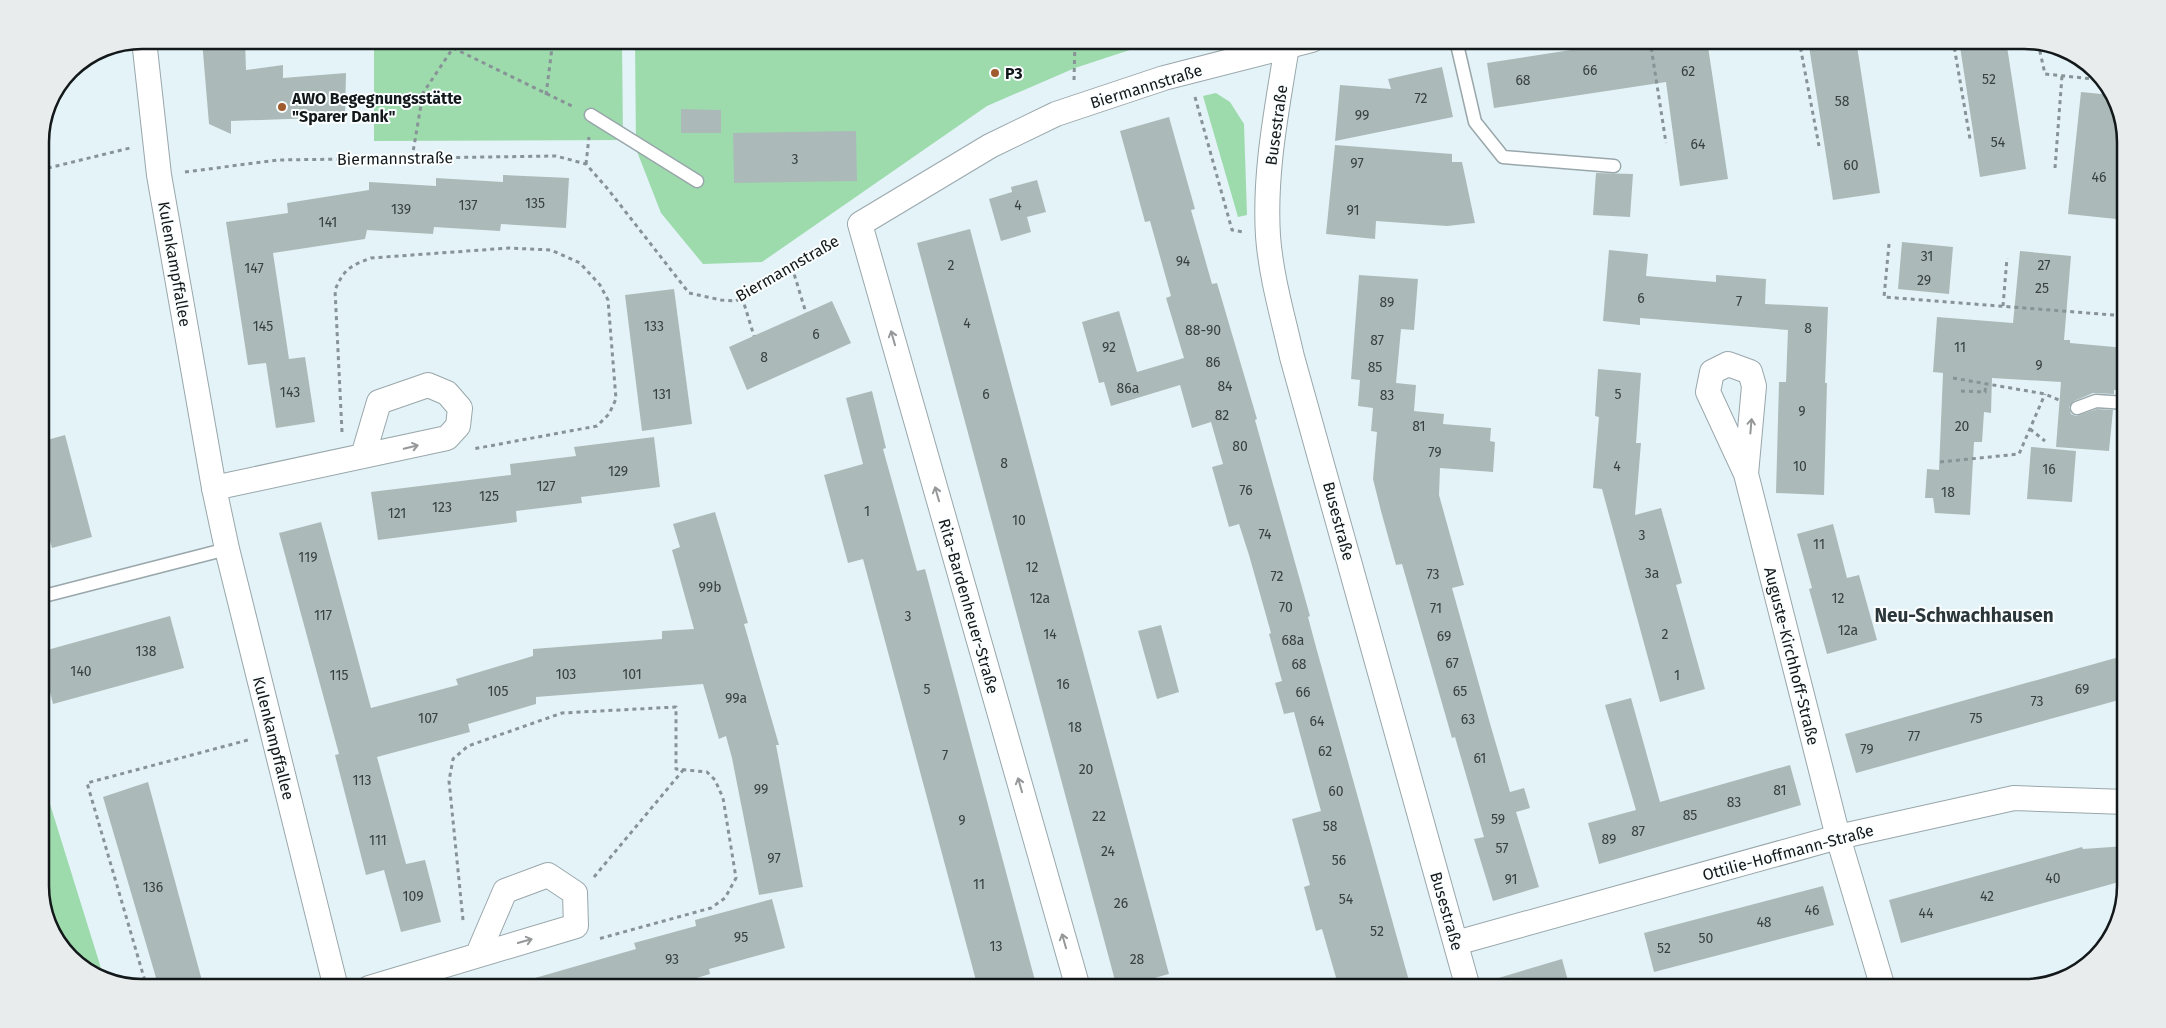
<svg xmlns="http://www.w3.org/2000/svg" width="2166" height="1028" font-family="'Fira Sans',sans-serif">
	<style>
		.green { fill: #9ddbac }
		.building { fill: #abbab8 }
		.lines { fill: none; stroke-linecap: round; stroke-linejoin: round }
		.lane-casing { stroke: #99a7ab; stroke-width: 15 }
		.street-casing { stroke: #99a7ab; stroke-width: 26 }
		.path { stroke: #889397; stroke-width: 3; stroke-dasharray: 4 4; stroke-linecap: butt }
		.lane { stroke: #fff; stroke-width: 12 }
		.street { stroke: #fff; stroke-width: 24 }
		.oneway { stroke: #959798 }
		.poi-dot { fill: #a05c2e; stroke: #fbfeff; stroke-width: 2 }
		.labels { text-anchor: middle; stroke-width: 4; stroke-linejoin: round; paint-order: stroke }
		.number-label { font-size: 14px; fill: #394042 }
		.poi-label { font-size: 16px; font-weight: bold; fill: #13181a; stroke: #fbfeff; text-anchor: start }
		.street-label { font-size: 16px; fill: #13181a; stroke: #fbfeff }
		.quarter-label { font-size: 19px; font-weight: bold; fill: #2a363a; stroke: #fbfeff }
		.rim { fill: none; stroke: #13181a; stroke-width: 2.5 }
	</style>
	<rect width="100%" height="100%" fill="#e4f3f8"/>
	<g class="green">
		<polygon points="374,40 622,40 623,140 374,141"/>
		<polygon points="635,40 1160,40 1075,68 987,106 762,262 703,264 661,213 636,149"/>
		<polygon points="1216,93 1230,102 1244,124 1247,215 1238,217 1203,96"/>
		<polygon points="40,772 105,981 57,943 40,893"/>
	</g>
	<g class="building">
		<polygon points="202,40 245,40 246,70 283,65 283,78 346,73 345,117 231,121 231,134 209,124"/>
		<polygon points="1635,40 1707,40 1728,179 1680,186 1666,82 1494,108 1487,63"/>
		<polygon points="1808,40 1856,40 1880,193 1833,200"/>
		<polygon points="1959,40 2006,40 2026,169 1980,177"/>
		<polygon points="1442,67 1453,117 1335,141 1340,85 1391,89 1388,79"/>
		<polygon points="2081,92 2112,95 2126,135 2126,220 2068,214"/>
		<polygon points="681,109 721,110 721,133 681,133"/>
		<polygon points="1169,117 1195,209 1191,210 1212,284 1217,283 1257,419 1255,420 1310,616 1308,617 1316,647 1411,988 1339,988 1322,929 1316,931 1304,887 1310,885 1292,819 1321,811 1294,712 1284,714 1275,683 1282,681 1269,634 1271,633 1249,555 1239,524 1229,527 1212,467 1223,464 1211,422 1192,428 1180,385 1111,406 1104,382 1099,383 1082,322 1119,311 1137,372 1184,358 1166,298 1171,296 1150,221 1145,222 1120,131"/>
		<polygon points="856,131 857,181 734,183 733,133"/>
		<polygon points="1335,145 1452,154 1452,162 1462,162 1475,223 1447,226 1376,221 1375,239 1326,234"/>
		<polygon points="1596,173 1633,174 1630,217 1593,215"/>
		<polygon points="503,175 569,178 566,228 501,224 500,231 434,227 433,234 367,230 365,239 273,253 289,359 305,357 315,422 276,428 266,363 248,365 226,222 288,213 287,203 369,190 369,182 436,186 436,178 503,182"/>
		<polygon points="1037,180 1046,212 1027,217 1031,232 1001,241 989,199 1012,192 1011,187"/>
		<polygon points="970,229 1169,974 1117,988 917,243"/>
		<polygon points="1902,242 1953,247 1949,294 1898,289"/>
		<polygon points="1609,250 1648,254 1646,276 1716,282 1716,275 1766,279 1765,304 1828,307 1825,383 1827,383 1824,495 1776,493 1779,382 1786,382 1788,330 1640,318 1640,325 1603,321"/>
		<polygon points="2020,251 2071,256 2064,340 2070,340 2070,343 2126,348 2126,391 2114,390 2114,394 2093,393 2074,401 2069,407 2071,414 2076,416 2097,409 2113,410 2109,451 2056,447 2061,382 1992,378 1991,413 1984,412 1982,442 1974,442 1970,515 1935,513 1933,498 1925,498 1927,469 1939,470 1943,373 1933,372 1937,317 2013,323"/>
		<polygon points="1359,275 1418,279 1414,330 1401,329 1396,383 1416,385 1414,411 1444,414 1443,424 1491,428 1490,441 1495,442 1493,472 1440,468 1439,495 1464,585 1452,588 1491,727 1510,792 1524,788 1530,808 1516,812 1539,887 1493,901 1474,839 1484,837 1455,737 1452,738 1402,564 1396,565 1381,511 1373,479 1377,432 1371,431 1373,408 1358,406 1360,380 1351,379"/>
		<polygon points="674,289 692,424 642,431 625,295"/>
		<polygon points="832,301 851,343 747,390 729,347"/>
		<polygon points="1598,369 1641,373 1636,443 1641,443 1635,515 1661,508 1682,583 1676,585 1705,689 1660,702 1602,489 1593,488 1599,417 1595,416"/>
		<polygon points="872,391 886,448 883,449 917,571 925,569 1037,988 978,988 863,559 848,563 824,475 863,464 846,398"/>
		<polygon points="65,435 92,537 52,548 40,505 40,442"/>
		<polygon points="654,437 660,487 581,497 582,503 516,511 517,522 378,540 371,492 511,475 510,464 576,456 574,447"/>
		<polygon points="2031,447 2076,451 2072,502 2027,499"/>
		<polygon points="715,512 748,623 744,624 779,745 776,745 803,887 759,895 732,758 726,736 719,739 703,684 536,697 536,704 468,724 470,732 377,757 406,864 425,860 441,922 401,932 384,870 366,875 335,755 339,754 279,533 321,522 371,708 458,685 456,679 533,656 533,649 662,639 662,631 694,629 672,550 680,547 673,524"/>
		<polygon points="1833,524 1847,578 1859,575 1877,640 1827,654 1809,589 1812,588 1797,534"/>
		<polygon points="170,616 184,668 53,704 40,652"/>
		<polygon points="1161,625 1179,692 1157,699 1138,631"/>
		<polygon points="2126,655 2126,698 1856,773 1845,734"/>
		<polygon points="1631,698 1660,802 1790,765 1801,805 1599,864 1588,823 1636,810 1605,705"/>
		<polygon points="148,782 204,988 159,988 103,797"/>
		<polygon points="2126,846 2126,880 1901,943 1889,900 2082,847 2083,849"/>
		<polygon points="1823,886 1834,925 1654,972 1644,933"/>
		<polygon points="772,899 785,948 709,969 710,974 663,988 522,988 521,982 636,949 634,943 696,926 695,920"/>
		<polygon points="1562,959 1570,988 1485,988 1485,982"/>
	</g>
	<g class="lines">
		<g class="lane-casing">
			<g id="lane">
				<polyline points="1456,40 1475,122 1503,157 1614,166"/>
				<polyline points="591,115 697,181"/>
				<polyline points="2077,408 2096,401 2126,403"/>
				<polyline points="40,597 227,549"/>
			</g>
		</g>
		<g class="street-casing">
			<g id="street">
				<polyline points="144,40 159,175 214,488 227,549 336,988"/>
				<path d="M 1287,46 C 1277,109 1264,172 1268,236 C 1271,277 1283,317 1292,357 L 1468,988"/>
				<polyline points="1746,474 1754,386 1750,372 1728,364 1712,372 1708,392 1746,474 1838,837 1883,988"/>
				<polyline points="214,488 447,438 458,426 460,408 447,393 428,385 379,402 363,456"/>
				<polyline points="1456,943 1838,837 2014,798 2126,802"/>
				<polyline points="369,988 576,926 575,893 548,875 505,891 478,954"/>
				<polyline points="1078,988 860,224 990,146 1056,114 1164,78 1312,40"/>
			</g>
		</g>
		<g class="path">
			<polyline points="452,40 453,48"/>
			<polyline points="1650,40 1666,143"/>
			<polyline points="1799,40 1819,146"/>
			<polyline points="1953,40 1970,139"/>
			<polyline points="2038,43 2045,74 2103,80"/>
			<polyline points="1074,80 1075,40"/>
			<polyline points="546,95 553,40"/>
			<polyline points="1195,97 1232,230 1243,232"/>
			<polyline points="412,158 423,93 453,48 574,107"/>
			<polyline points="586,164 589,137"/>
			<polyline points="2055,168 2062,76"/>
			<polyline points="40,170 130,148"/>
			<polyline points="185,172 278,160 556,156 586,164 607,188 689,293 721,300 736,301 838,238"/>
			<polyline points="1889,244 1884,297 2126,316"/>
			<polyline points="792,267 806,313"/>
			<polyline points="742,297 754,336"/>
			<polyline points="2003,306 2007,258"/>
			<polyline points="2120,315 2125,264"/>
			<polyline points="1953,378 2045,394 2059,400"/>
			<polyline points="1961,391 1985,392 1986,384"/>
			<polyline points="2030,429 2045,441"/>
			<path d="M 342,432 L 335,290 C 344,269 350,266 371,258 L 509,248 L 551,250 L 580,263 L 600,285 L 608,300 L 616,399 L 609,414 L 597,426 L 473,449"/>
			<polyline points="1940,462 2019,454 2045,394"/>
			<polyline points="40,563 44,575"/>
			<polyline points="594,877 684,769"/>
			<polyline points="463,920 449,781 453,759 468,746 562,713 676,707 676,769 707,772 715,780 723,798 736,878 725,898 711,908 598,939"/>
			<polyline points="147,988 87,783 248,740"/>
		</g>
		<use href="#lane" class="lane"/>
		<use href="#street" class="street"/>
	</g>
	<defs><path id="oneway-shaft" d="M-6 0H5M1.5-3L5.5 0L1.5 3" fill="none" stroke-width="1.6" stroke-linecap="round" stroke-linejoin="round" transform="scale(1.25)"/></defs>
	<g class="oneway">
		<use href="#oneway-shaft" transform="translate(893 338) rotate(-106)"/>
		<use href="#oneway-shaft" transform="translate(1751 426) rotate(-85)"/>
		<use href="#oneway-shaft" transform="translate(411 447) rotate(-13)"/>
		<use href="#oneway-shaft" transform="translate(937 494) rotate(-106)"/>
		<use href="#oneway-shaft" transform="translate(1020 785) rotate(-106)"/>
		<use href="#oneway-shaft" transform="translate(525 941) rotate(-16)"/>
		<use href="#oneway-shaft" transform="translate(1064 941) rotate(-106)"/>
	</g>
	<g class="poi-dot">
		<circle cx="995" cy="73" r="5"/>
		<circle cx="282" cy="107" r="5"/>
	</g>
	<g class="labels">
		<g class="number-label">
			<text x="1590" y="75">66</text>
			<text x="1688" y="76">62</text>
			<text x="1989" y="84">52</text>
			<text x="1523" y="85">68</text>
			<text x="1421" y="103">72</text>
			<text x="1842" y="106">58</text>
			<text x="1362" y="120">99</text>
			<text x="1998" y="147">54</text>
			<text x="1698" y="149">64</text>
			<text x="795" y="164">3</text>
			<text x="1357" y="168">97</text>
			<text x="1851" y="170">60</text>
			<text x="2099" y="182">46</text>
			<text x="535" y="208">135</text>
			<text x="468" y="210">137</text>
			<text x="1018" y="210">4</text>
			<text x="401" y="214">139</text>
			<text x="1353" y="215">91</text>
			<text x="328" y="227">141</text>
			<text x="1927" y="261">31</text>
			<text x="1183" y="266">94</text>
			<text x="951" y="270">2</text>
			<text x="2044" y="270">27</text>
			<text x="254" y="273">147</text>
			<text x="1924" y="285">29</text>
			<text x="2042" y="293">25</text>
			<text x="1641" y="303">6</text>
			<text x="1739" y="306">7</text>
			<text x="1387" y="307">89</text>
			<text x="967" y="328">4</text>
			<text x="263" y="331">145</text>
			<text x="654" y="331">133</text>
			<text x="1808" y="333">8</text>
			<text x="1203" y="335">88-90</text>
			<text x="816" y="339">6</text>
			<text x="1377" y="345">87</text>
			<text x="1109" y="352">92</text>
			<text x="1960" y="352">11</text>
			<text x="764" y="362">8</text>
			<text x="1213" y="367">86</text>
			<text x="2039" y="370">9</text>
			<text x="1375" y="372">85</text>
			<text x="1225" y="391">84</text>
			<text x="1128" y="393">86a</text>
			<text x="290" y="397">143</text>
			<text x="662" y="399">131</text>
			<text x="986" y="399">6</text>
			<text x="1618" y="399">5</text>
			<text x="1387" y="400">83</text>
			<text x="1802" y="416">9</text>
			<text x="1222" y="420">82</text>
			<text x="1419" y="431">81</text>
			<text x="1962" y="431">20</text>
			<text x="1240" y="451">80</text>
			<text x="1435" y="457">79</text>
			<text x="1004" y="468">8</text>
			<text x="1617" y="471">4</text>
			<text x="1800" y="471">10</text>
			<text x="2049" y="474">16</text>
			<text x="618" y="476">129</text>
			<text x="546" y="491">127</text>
			<text x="1246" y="495">76</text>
			<text x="1948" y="497">18</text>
			<text x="489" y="501">125</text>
			<text x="442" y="512">123</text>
			<text x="867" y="516">1</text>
			<text x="397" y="518">121</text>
			<text x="1019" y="525">10</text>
			<text x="1265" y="539">74</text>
			<text x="1642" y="540">3</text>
			<text x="1819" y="549">11</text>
			<text x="308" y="562">119</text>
			<text x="1032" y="572">12</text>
			<text x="1652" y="578">3a</text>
			<text x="1433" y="579">73</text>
			<text x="1277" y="581">72</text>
			<text x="710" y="592">99b</text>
			<text x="1040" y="603">12a</text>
			<text x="1838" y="603">12</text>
			<text x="1286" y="612">70</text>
			<text x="1436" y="613">71</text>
			<text x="323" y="620">117</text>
			<text x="908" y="621">3</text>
			<text x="1848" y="635">12a</text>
			<text x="1050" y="639">14</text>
			<text x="1665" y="639">2</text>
			<text x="1444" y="641">69</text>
			<text x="1293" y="645">68a</text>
			<text x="146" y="656">138</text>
			<text x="1452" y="668">67</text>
			<text x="1299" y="669">68</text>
			<text x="81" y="676">140</text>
			<text x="566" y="679">103</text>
			<text x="632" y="679">101</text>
			<text x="339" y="680">115</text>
			<text x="1677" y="680">1</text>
			<text x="1063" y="689">16</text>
			<text x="927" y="694">5</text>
			<text x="2082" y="694">69</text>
			<text x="498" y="696">105</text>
			<text x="1460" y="696">65</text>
			<text x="1303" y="697">66</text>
			<text x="736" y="703">99a</text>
			<text x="2037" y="706">73</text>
			<text x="428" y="723">107</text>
			<text x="1976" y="723">75</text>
			<text x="1468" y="724">63</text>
			<text x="1317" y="726">64</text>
			<text x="1075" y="732">18</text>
			<text x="1914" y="741">77</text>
			<text x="1867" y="754">79</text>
			<text x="1325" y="756">62</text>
			<text x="945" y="760">7</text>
			<text x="1480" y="763">61</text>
			<text x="1086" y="774">20</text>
			<text x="362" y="785">113</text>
			<text x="761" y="794">99</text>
			<text x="1780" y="795">81</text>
			<text x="1336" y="796">60</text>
			<text x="1734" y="807">83</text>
			<text x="1690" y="820">85</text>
			<text x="1099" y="821">22</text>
			<text x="1498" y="824">59</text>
			<text x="962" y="825">9</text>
			<text x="1330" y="831">58</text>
			<text x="1638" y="836">87</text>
			<text x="1609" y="844">89</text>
			<text x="378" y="845">111</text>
			<text x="1502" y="853">57</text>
			<text x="1108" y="856">24</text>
			<text x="774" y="863">97</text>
			<text x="1339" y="865">56</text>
			<text x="2053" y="883">40</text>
			<text x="1511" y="884">91</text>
			<text x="979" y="889">11</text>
			<text x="153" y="892">136</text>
			<text x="413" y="901">109</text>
			<text x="1987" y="901">42</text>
			<text x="1346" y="904">54</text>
			<text x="1121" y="908">26</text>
			<text x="1812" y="915">46</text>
			<text x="1926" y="918">44</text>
			<text x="1764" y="927">48</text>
			<text x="1377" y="936">52</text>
			<text x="741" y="942">95</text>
			<text x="1706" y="943">50</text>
			<text x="996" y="951">13</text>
			<text x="1664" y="953">52</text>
			<text x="672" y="964">93</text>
			<text x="1137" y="964">28</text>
		</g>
		<g class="poi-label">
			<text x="1005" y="79">P3</text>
			<text x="292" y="104">AWO Begegnungsstätte<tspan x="292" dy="18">"Sparer Dank"</tspan></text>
		</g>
		<g class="street-label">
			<text transform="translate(1146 86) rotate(-17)" y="6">Biermannstraße</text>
			<text transform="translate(1276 125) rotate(-82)" y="6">Busestraße</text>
			<text transform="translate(395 158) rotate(-1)" y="6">Biermannstraße</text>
			<text transform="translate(175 264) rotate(80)" y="6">Kulenkampffallee</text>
			<text transform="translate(787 268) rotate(-30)" y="6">Biermannstraße</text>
			<text transform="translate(1339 521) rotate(75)" y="6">Busestraße</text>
			<text transform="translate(969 606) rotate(74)" y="6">Rita-Bardenheuer-Straße</text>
			<text transform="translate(1792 656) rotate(76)" y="6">Auguste-Kirchhoff-Straße</text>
			<text transform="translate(274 738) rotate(76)" y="6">Kulenkampffallee</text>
			<text transform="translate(1788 852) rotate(-15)" y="6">Ottilie-Hoffmann-Straße</text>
			<text transform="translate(1447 911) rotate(74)" y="6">Busestraße</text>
		</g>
		<g class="quarter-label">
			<text x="1964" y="622">Neu-Schwachhausen</text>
		</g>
	</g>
	<path d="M0 0H2166V1028H0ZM142 49H2024A93 93 0 0 1 2117 142V886A93 93 0 0 1 2024 979H142A93 93 0 0 1 49 886V142A93 93 0 0 1 142 49Z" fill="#e8eced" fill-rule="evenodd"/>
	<path class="rim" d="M142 49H2024A93 93 0 0 1 2117 142V886A93 93 0 0 1 2024 979H142A93 93 0 0 1 49 886V142A93 93 0 0 1 142 49Z"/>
</svg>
